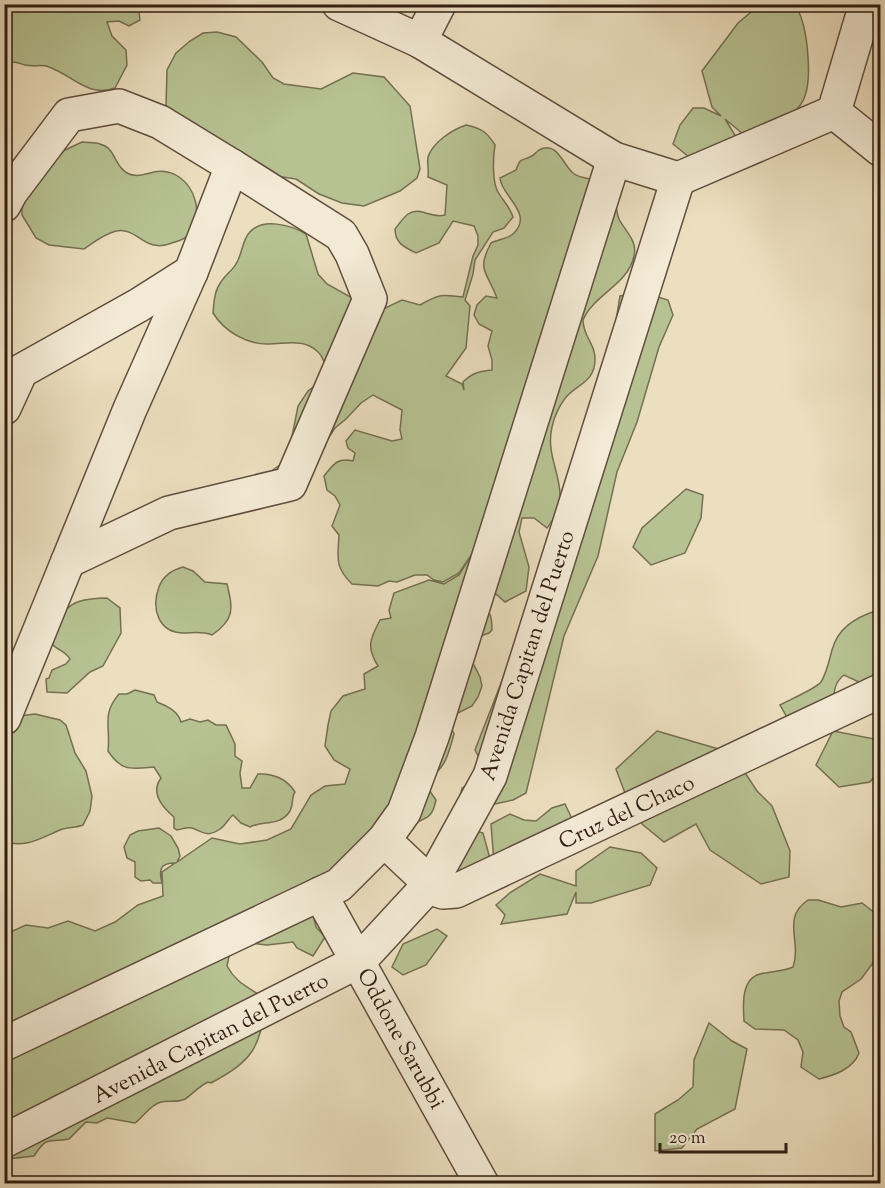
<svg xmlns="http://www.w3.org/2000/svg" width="885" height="1188" font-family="'Sorts Mill Goudy',serif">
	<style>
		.green { fill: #b7c292; stroke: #747052; stroke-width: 1.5 }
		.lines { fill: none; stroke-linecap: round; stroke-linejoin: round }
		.minor-casing { stroke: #604e3e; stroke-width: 36 }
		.minor { stroke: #f3ead5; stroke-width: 33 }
		.labels { text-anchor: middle; stroke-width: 6; stroke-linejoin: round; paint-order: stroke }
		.street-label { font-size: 22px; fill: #311d13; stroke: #f3ead5 }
	</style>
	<rect width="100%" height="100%" fill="#ecdfbf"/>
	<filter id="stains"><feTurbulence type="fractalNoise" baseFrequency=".00333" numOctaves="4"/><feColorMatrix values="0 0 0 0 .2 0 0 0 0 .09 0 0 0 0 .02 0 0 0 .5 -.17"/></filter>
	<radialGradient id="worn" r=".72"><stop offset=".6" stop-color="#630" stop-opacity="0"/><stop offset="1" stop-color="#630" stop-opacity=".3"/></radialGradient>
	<g class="green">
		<path d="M 4,5 L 138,5 L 140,20 L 129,26 L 119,21 L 107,22 L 112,36 L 126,50 L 127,65 L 115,88 C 88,98 72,75 49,67 C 42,64 33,67 25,65 C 18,63 15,61 7,63 L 5,62 Z"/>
		<path d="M 752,5 L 800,5 L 797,8 C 805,23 807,40 808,57 C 812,115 792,117 743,134 L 725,119 L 735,135 L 730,152 L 694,161 L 673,144 L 680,125 L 693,108 L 704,108 L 721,116 L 712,107 L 702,71 L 738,23 L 751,12 Z"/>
		<polygon points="217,32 236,37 262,62 273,78 284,84 321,89 353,73 384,77 410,106 420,169 417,178 400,191 364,206 342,203 319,194 296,179 262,174 183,124 166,106 167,70 176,53 190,41 203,33"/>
		<path d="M 466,125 C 481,128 487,132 495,145 C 493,156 492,182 498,192 C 503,201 510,207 513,217 L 504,228 L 493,232 L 475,260 L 473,274 L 465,300 L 470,306 L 466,348 L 446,376 L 462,384 L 464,390 L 463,382 C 472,373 480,371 492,370 L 492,360 L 488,346 L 492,331 L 479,324 L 474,315 L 477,305 L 486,296 L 497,298 C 487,271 476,271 491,243 C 497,240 509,238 513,234 C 535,214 501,196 500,178 L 516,170 C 521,156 521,162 532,156 C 534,155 536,152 539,150 C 557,140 563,165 573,173 C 579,178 584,177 590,179 C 593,180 614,202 616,206 C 617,210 617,215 619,219 C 625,231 638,241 634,256 C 628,285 594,294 583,320 C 583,337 596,345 595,359 C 595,380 581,383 569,394 C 561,402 554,416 552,427 C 543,465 578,491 547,528 L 534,518 L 522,518 L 519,532 L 529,567 L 526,591 L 505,602 L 496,594 L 486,590 L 480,601 C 490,611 492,616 492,630 L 489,633 L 472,639 L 471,659 L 480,677 L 482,686 L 478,697 L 472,706 L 456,714 L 451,727 L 454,734 C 449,751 446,770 428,777 L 427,787 L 436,800 C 432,819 427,817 411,825 L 313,915 L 316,927 L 325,937 L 313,956 L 297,948 L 293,942 L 267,945 L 249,943 L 229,956 L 227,966 C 238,986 251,987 267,1001 C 258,1049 255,1059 211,1083 L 208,1082 C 199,1086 193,1094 185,1099 C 177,1103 169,1100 161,1102 C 150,1105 144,1116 135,1123 L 107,1118 L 97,1123 L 86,1122 L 69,1139 C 47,1143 48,1135 34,1156 L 8,1159 L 5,1164 L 4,938 L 8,933 L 26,925 L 48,928 L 68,921 L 95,931 L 115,922 L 138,905 L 163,896 L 162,872 L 175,863 C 159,863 159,871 162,883 L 153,883 L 150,880 L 141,881 L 135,877 L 135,862 L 127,858 L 124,847 L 130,835 L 138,831 L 159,828 L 171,836 L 178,848 L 180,856 L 177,862 L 212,838 L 240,844 L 267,840 L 291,829 L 311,795 L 325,786 L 345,784 L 350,769 L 334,760 L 325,746 L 328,725 L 331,711 L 343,696 L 365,689 L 364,674 L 378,666 C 366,647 370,639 380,620 L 391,618 L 389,610 L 394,593 L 429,580 L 444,584 L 459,575 L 478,545 L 459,573 L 443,582 L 434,580 L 427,575 L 415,575 L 397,582 L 389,581 L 378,586 L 352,584 C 334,566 338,558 339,535 L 332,526 L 340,505 L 335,496 L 327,490 L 324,476 C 333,465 337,457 353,461 L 355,453 L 348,448 L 346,441 L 355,430 L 392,441 L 402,439 L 400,430 L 402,410 L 373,395 L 361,403 L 346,419 L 335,428 L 320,451 L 266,478 L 273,470 L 284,462 L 289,452 L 298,406 L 308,391 L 317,384 L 327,368 C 324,363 322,355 318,352 C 304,338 286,344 269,344 C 247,345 224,331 213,313 C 214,303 214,291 221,282 C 225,275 232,271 236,264 C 242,255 242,241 249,233 C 262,217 291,225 306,234 L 318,274 L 327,284 L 377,312 L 402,300 L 420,305 C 439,294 442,294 463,297 L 473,256 L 478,245 L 478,236 L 474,226 L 453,221 L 439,243 L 416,253 C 404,247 395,243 395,229 C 399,224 403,218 408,214 C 420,206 431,219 445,215 L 447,185 L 428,177 C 429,171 427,163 428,157 C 433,142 452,130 466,125 Z"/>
		<path d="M 82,142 C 87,143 95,142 100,144 C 116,148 114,166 127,173 C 136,178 145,174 154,172 C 174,168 190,182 195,200 C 199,212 195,226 188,235 C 184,240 178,241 172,243 C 143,254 139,227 116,231 C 104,234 94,242 84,249 L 49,245 L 36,238 L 22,215 L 22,200 L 47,165 L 65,150 Z"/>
		<polygon points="642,292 668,300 673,315 659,347 637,422 617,472 598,556 564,636 526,793 513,800 457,812 462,788 489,776 475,750 526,619 615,327 620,296"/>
		<polygon points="686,489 703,495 701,518 685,553 651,565 633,547 642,528"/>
		<path d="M 183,567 L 193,571 L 205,582 L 227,584 C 233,609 235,619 212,635 C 201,631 194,633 184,633 C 158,633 151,608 159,587 C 163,576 172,570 183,567 Z"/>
		<path d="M 107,598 L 120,608 L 121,633 L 103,666 L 90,672 L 67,693 L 47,692 L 46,679 L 49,678 L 52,670 L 66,664 L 70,659 C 66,651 56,650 50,642 C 64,607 67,599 107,598 Z"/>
		<path d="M 875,611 L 880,611 L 880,678 L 861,683 L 844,675 C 832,684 834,696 834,710 L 789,721 L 780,705 C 789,700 817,688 821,682 C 827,672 829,661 832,650 C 838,628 855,618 875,611 Z"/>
		<path d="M 135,690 L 154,695 L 157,702 C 167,706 178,711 181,722 L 190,719 L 200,722 L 208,720 L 216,725 L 226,725 L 235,744 L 235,756 L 242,761 L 240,773 L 242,788 L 250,788 L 258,774 C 273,773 287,779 295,792 C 291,798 294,804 290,811 C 280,827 263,820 250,827 L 241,823 L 233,815 C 228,819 225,826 220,829 C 207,838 203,832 192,828 C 187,827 182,829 177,830 L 174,828 L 174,817 C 162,807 150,793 161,778 L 154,767 C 131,769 122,772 108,751 C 111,727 101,715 119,694 L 127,694 Z"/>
		<path d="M 35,714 L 60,720 L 66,725 L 75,753 L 86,771 L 92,796 L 90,811 L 83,825 C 75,828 67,827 60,830 C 41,838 27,848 5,842 L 4,724 L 19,716 Z"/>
		<polygon points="657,731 732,753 757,791 772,806 790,851 789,877 761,884 710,850 696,824 664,842 642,824 629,804 616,769"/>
		<polygon points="833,731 880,740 880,769 870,782 839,787 816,765"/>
		<polygon points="565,804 574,823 495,875 491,824 510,814 524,820 536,821 552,808"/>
		<polygon points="463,827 483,833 489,855 485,874 443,880"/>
		<polygon points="610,847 641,853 657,868 650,885 591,903 576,903 576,892 567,914 501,924 505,915 496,905 511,892 540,874 576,886 576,871"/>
		<path d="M 808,900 L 818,900 L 841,907 L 862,903 L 880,917 L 880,948 L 876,959 L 861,979 L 842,992 L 839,1001 L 840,1016 L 844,1027 L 851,1032 L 859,1053 C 853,1069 835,1075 819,1079 L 801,1067 L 803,1052 L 798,1040 L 784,1030 L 755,1029 L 744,1021 C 743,1005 741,979 760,974 C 772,971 781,972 793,967 C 802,941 781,918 808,900 Z"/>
		<polygon points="437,929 447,936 426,965 403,975 392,967 403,944"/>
		<polygon points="709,1023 732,1041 747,1049 735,1109 697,1129 682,1148 655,1151 655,1114 678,1100 693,1087 694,1060"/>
	</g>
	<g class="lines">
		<g class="minor-casing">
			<g id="minor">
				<polyline points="339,4 420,41 614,159 678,179"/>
				<polyline points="420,41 439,4"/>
				<polyline points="834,112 880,149"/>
				<polyline points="678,179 834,112 866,4"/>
				<polyline points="4,205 11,192 69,115 119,106 160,122 232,166 191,272 139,305 21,371 4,408"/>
				<polyline points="68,561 169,513 290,484 370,299 352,254 341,235 232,166"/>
				<polyline points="4,718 130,409 191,272"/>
				<polyline points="384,840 437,890 443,892 456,891 880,691"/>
				<polyline points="320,894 482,1184"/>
				<polyline points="4,1044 339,885 384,840 404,812 432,737 614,159"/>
				<polyline points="4,1141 359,961 431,883 490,776 678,179"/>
			</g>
		</g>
		<use href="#minor" class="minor"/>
	</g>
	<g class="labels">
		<g class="street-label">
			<text transform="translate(526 655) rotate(-72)" y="8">Avenida Capitan del Puerto</text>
			<text transform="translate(626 811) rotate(-25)" y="8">Cruz del Chaco</text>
			<text transform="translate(210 1037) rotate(-27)" y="8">Avenida Capitan del Puerto</text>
			<text transform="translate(402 1038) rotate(61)" y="8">Oddone Sarubbi</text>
		</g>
	</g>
	<rect width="885" height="1188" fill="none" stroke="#ecdfbf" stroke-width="24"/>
	<rect x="6" y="6" width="873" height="1176" fill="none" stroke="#311d13" stroke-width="3"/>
	<rect x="12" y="12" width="861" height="1164" fill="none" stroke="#311d13" stroke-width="1.5"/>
	<path d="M660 1143v9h126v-9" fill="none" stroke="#311d13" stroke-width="3"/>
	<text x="669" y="1143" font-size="18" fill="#311d13" stroke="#f3ead5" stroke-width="4.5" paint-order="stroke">20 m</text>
	<rect width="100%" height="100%" filter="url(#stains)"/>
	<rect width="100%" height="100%" fill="url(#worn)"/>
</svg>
